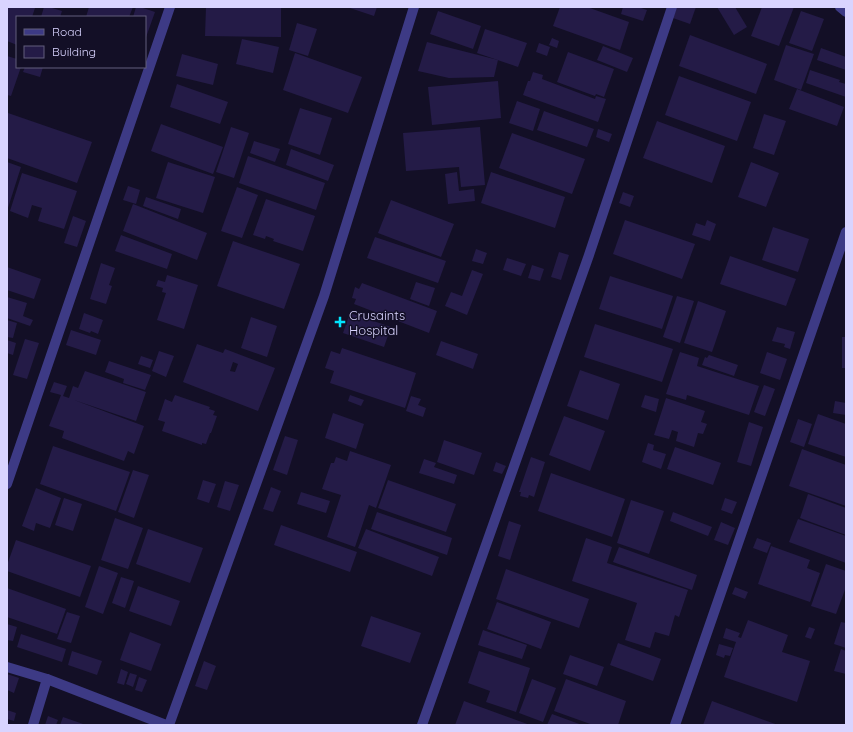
<svg xmlns="http://www.w3.org/2000/svg" width="853" height="732" font-family="Quicksand,sans-serif">
	<style>
		.building { fill: #241b47; fill-rule: evenodd }
		.lines { fill: none; stroke-linecap: round; stroke-linejoin: round }
		.street { stroke: #3d3a85; stroke-width: 10 }
		.poi-dot { fill: #00e5ff; stroke: #130f26; stroke-width: 1.5 }
		.labels { text-anchor: middle; stroke-width: 3; stroke-linejoin: round; paint-order: stroke }
		.poi-label { font-size: 13px; fill: #d9d4ff; stroke: #130f26; text-anchor: start }
	</style>
	<rect width="100%" height="100%" fill="#130f26"/>
	<g class="building">
		<polygon points="7,7 32,7 35,8 32,17 17,17 17,45 7,41"/>
		<polygon points="44,7 49,7 62,11 60,17 41,17"/>
		<polygon points="89,7 133,7 129,17 86,17"/>
		<polygon points="136,7 140,7 155,12 145,40 145,17 133,17"/>
		<polygon points="206,7 281,7 281,37 205,36"/>
		<polygon points="347,7 377,7 374,16"/>
		<polygon points="560,7 587,7 629,22 620,50 553,26"/>
		<polygon points="623,7 638,7 647,10 643,21 621,14"/>
		<polygon points="677,7 696,7 690,24 673,18"/>
		<polygon points="717,7 735,7 747,27 734,35"/>
		<polygon points="762,7 794,7 779,46 751,36"/>
		<polygon points="438,11 481,26 473,49 430,34"/>
		<polygon points="801,11 824,19 812,51 789,43"/>
		<polygon points="297,23 317,29 308,56 289,50"/>
		<polygon points="485,29 527,43 518,67 477,53"/>
		<polygon points="690,35 767,64 756,94 679,66"/>
		<polygon points="552,38 559,41 557,48 549,45"/>
		<polygon points="242,39 279,47 273,73 236,64"/>
		<polygon points="427,42 498,60 494,77 449,78 418,71"/>
		<polygon points="539,43 550,47 547,56 536,52"/>
		<polygon points="786,45 814,54 801,90 774,80"/>
		<polygon points="603,46 633,58 627,72 597,60"/>
		<polygon points="821,48 846,57 846,70 817,60"/>
		<polygon points="568,52 614,69 604,97 596,94 595,96 557,82"/>
		<polygon points="295,53 362,77 348,113 283,90"/>
		<polygon points="182,54 218,64 213,85 176,76"/>
		<polygon points="7,56 17,59 17,67 21,67 11,96 7,95"/>
		<polygon points="25,67 43,67 40,77 23,72"/>
		<polygon points="810,70 840,80 839,82 846,84 846,97 806,83"/>
		<polygon points="533,72 543,75 542,79 595,99 596,96 606,99 598,122 523,95 528,81 530,81"/>
		<polygon points="679,76 751,102 737,141 665,115"/>
		<polygon points="498,81 501,118 432,125 428,87"/>
		<polygon points="177,84 228,102 220,124 170,107"/>
		<polygon points="797,89 844,107 837,126 789,109"/>
		<polygon points="517,101 540,109 533,131 509,123"/>
		<polygon points="300,108 332,118 320,155 288,144"/>
		<polygon points="544,111 594,129 587,147 537,130"/>
		<polygon points="8,113 92,142 77,183 7,158 7,116"/>
		<polygon points="764,114 786,121 774,155 753,148"/>
		<polygon points="657,121 725,146 712,183 643,158"/>
		<polygon points="161,124 223,147 213,174 151,151"/>
		<polygon points="231,127 249,133 234,178 216,172"/>
		<polygon points="480,127 485,185 461,187 459,167 406,171 403,133"/>
		<polygon points="598,129 612,134 609,142 596,137"/>
		<polygon points="512,133 585,159 572,194 499,168"/>
		<polygon points="254,141 280,149 275,162 250,153"/>
		<polygon points="291,149 334,165 328,181 286,165"/>
		<polygon points="248,156 325,183 316,210 239,183"/>
		<polygon points="7,162 21,167 7,211"/>
		<polygon points="168,162 215,177 203,213 156,198"/>
		<polygon points="751,162 779,173 766,207 738,197"/>
		<polygon points="457,172 459,191 474,189 475,201 448,204 445,174"/>
		<polygon points="491,172 565,197 555,228 481,203"/>
		<polygon points="22,173 77,191 64,229 38,221 42,208 32,205 28,218 10,211"/>
		<polygon points="128,186 140,190 136,204 123,200"/>
		<polygon points="237,187 258,195 242,238 221,231"/>
		<polygon points="623,192 634,196 630,207 619,203"/>
		<polygon points="146,197 181,209 178,219 143,206"/>
		<polygon points="266,199 315,216 303,251 273,241 274,239 266,236 265,239 253,235"/>
		<polygon points="391,200 454,224 441,257 378,233"/>
		<polygon points="133,204 207,233 197,260 123,231"/>
		<polygon points="73,216 86,221 77,247 64,243"/>
		<polygon points="625,220 695,244 682,279 613,254"/>
		<polygon points="707,220 716,224 710,241 692,235 696,223 705,226"/>
		<polygon points="773,227 809,239 798,272 762,260"/>
		<polygon points="121,235 172,254 167,269 115,251"/>
		<polygon points="375,237 446,261 438,283 367,258"/>
		<polygon points="233,241 300,264 284,309 217,286"/>
		<polygon points="476,249 487,253 483,264 472,261"/>
		<polygon points="559,252 569,255 561,280 551,277"/>
		<polygon points="730,256 796,279 786,306 720,284"/>
		<polygon points="507,258 526,264 521,276 503,270"/>
		<polygon points="101,263 115,268 109,285 112,286 106,304 90,299"/>
		<polygon points="532,265 544,269 540,281 528,278"/>
		<polygon points="7,267 41,279 34,299 7,290"/>
		<polygon points="472,270 483,274 467,315 445,306 451,292 462,296"/>
		<polygon points="167,275 198,285 184,329 157,320 166,293 162,292 163,288 156,286 158,280 165,282"/>
		<polygon points="610,276 673,296 662,329 599,309"/>
		<polygon points="416,282 435,288 429,306 410,299"/>
		<polygon points="362,283 437,311 429,333 354,304 356,299 352,298 355,287 359,289"/>
		<polygon points="677,296 694,301 680,343 663,337"/>
		<polygon points="7,297 27,303 23,316 33,320 30,326 7,318"/>
		<polygon points="698,301 726,311 712,352 684,343"/>
		<polygon points="84,313 103,320 98,334 91,331 90,333 79,329"/>
		<polygon points="350,313 391,327 384,347 343,333"/>
		<polygon points="251,317 277,326 267,357 241,348"/>
		<polygon points="7,320 17,323 13,338 7,337"/>
		<polygon points="595,324 673,349 662,382 584,357"/>
		<polygon points="777,327 795,332 790,349 784,347 785,344 772,341"/>
		<polygon points="71,330 101,340 96,355 66,345"/>
		<rect x="842" y="337" width="4" height="31"/>
		<polygon points="25,339 39,343 27,379 13,375"/>
		<polygon points="7,340 16,343 13,355 7,353"/>
		<polygon points="441,341 478,354 473,369 436,355"/>
		<path d="M 197,344 L 223,353 L 225,349 L 275,368 L 258,411 L 183,382 ZM 233,362 L 238,364 L 235,372 L 230,371 Z"/>
		<polygon points="342,348 416,373 405,408 330,383 334,371 325,368 331,351 340,354"/>
		<polygon points="159,351 174,356 166,377 152,371"/>
		<polygon points="680,352 699,358 697,366 759,386 749,415 687,395 686,400 666,394"/>
		<polygon points="767,352 787,359 780,380 760,373"/>
		<polygon points="709,355 738,365 734,376 702,365 705,357 707,358"/>
		<polygon points="141,356 153,360 150,368 138,364"/>
		<polygon points="109,361 151,375 145,390 123,383 124,379 105,372"/>
		<polygon points="580,370 620,384 608,420 567,406"/>
		<polygon points="85,371 146,392 136,421 74,400 144,426 134,454 128,451 124,461 62,438 64,431 49,426 61,395 50,392 54,382 67,386 63,396 69,398 73,386 78,388"/>
		<polygon points="764,385 775,389 765,416 754,412"/>
		<polygon points="175,395 210,407 209,409 215,411 213,415 217,416 211,433 210,433 206,444 202,443 202,445 162,431 165,422 158,420 165,399 172,402"/>
		<polygon points="350,395 364,400 361,406 348,401"/>
		<polygon points="645,395 659,399 656,412 641,407"/>
		<polygon points="411,396 421,399 418,405 426,408 423,417 406,411"/>
		<polygon points="666,398 705,411 701,422 707,424 703,434 698,433 694,447 676,441 678,432 672,430 669,439 654,435"/>
		<polygon points="835,401 846,403 846,415 833,413"/>
		<polygon points="333,413 364,424 356,449 325,438"/>
		<polygon points="818,414 846,424 846,457 808,444"/>
		<polygon points="564,416 605,431 590,471 549,455"/>
		<polygon points="798,419 812,424 804,447 790,442"/>
		<polygon points="749,422 763,427 751,466 737,462"/>
		<polygon points="285,436 298,440 287,475 273,470"/>
		<polygon points="444,440 482,453 474,475 437,462"/>
		<polygon points="648,443 654,445 653,450 666,454 661,469 642,462"/>
		<polygon points="53,446 130,472 116,511 40,484"/>
		<polygon points="675,447 721,463 713,485 667,469"/>
		<polygon points="802,449 846,465 846,506 789,486"/>
		<polygon points="350,451 391,465 376,508 369,505 355,547 327,537 341,495 322,489 331,463 334,463 336,457 347,461"/>
		<polygon points="531,457 545,462 534,497 529,495 528,498 520,496 521,492 519,492"/>
		<polygon points="424,459 436,463 434,467 457,475 454,484 419,473"/>
		<polygon points="496,462 506,466 502,474 493,471"/>
		<polygon points="133,470 149,475 134,518 118,512"/>
		<polygon points="551,473 625,499 612,537 538,511"/>
		<polygon points="203,480 216,484 209,503 197,499"/>
		<polygon points="388,480 456,504 446,532 378,508"/>
		<polygon points="225,481 239,485 230,511 217,507"/>
		<polygon points="271,487 281,491 273,512 263,509"/>
		<polygon points="36,488 61,498 50,528 36,523 34,531 22,526"/>
		<polygon points="301,492 330,501 326,513 297,504"/>
		<polygon points="808,494 846,508 846,535 800,518"/>
		<polygon points="64,498 82,504 73,531 55,525"/>
		<polygon points="725,498 737,502 732,514 721,510"/>
		<polygon points="631,500 664,511 649,554 617,543"/>
		<polygon points="377,512 452,538 447,555 371,529"/>
		<polygon points="673,512 712,527 708,536 670,521"/>
		<polygon points="115,518 143,528 128,569 101,560"/>
		<polygon points="798,519 846,536 846,563 789,542"/>
		<polygon points="509,521 521,525 510,560 498,556"/>
		<polygon points="721,522 735,528 728,545 714,540"/>
		<polygon points="281,525 357,552 350,572 274,545"/>
		<polygon points="148,529 203,548 190,583 136,564"/>
		<polygon points="366,529 439,557 432,576 358,548"/>
		<polygon points="586,538 612,547 607,563 688,590 679,617 675,615 669,636 655,632 650,648 625,640 637,603 572,581"/>
		<polygon points="757,538 771,543 767,553 753,548"/>
		<polygon points="16,540 91,566 80,597 7,571 7,565"/>
		<polygon points="771,546 810,560 807,568 820,573 810,602 758,584"/>
		<polygon points="619,547 697,575 692,590 613,562"/>
		<polygon points="826,564 846,571 846,587 836,614 811,606"/>
		<polygon points="99,566 118,573 103,614 85,607"/>
		<polygon points="506,569 589,599 579,628 496,599"/>
		<polygon points="121,577 134,581 125,608 112,603"/>
		<polygon points="138,586 180,601 171,626 129,611"/>
		<polygon points="735,587 748,592 745,599 732,594"/>
		<polygon points="7,588 66,609 57,634 7,617"/>
		<polygon points="497,602 551,622 541,649 487,629"/>
		<polygon points="67,612 80,616 71,643 57,639"/>
		<polygon points="371,616 421,633 410,663 361,646"/>
		<polygon points="748,620 788,635 782,652 810,661 797,702 724,677 736,642 723,638 726,628 740,633 738,637 741,638"/>
		<polygon points="841,622 846,623 846,648 834,644"/>
		<polygon points="7,624 17,627 13,641 7,640"/>
		<polygon points="809,627 815,629 811,639 805,637"/>
		<polygon points="483,630 527,645 522,659 478,645"/>
		<polygon points="130,632 161,644 151,671 120,660"/>
		<polygon points="21,634 66,649 62,662 17,647"/>
		<polygon points="618,643 661,659 653,681 610,665"/>
		<polygon points="719,644 733,648 730,656 725,655 724,658 716,655"/>
		<polygon points="841,649 846,651 846,674 834,671"/>
		<polygon points="72,651 102,661 97,675 68,665"/>
		<polygon points="479,651 530,668 516,712 486,702 490,691 468,683"/>
		<polygon points="570,655 604,667 597,686 563,674"/>
		<polygon points="204,661 216,666 207,690 195,686"/>
		<polygon points="121,669 128,672 124,685 117,683"/>
		<polygon points="130,673 137,675 133,687 126,684"/>
		<polygon points="7,674 19,678 14,693 7,690"/>
		<polygon points="139,677 147,680 142,692 135,690"/>
		<polygon points="532,679 556,688 543,722 519,713"/>
		<polygon points="566,679 626,701 618,725 593,725 554,711"/>
		<polygon points="464,701 530,725 455,725"/>
		<polygon points="712,701 778,725 703,725"/>
		<polygon points="7,710 16,713 14,721 7,719"/>
		<polygon points="552,714 582,725 547,725"/>
		<polygon points="48,716 58,720 56,725 45,725"/>
		<polygon points="63,717 86,725 60,725"/>
	</g>
	<g class="lines">
		<g class="street">
			<polyline points="840,7 846,12"/>
			<polyline points="7,484 170,7"/>
			<polyline points="7,667 47,679 166,725"/>
			<polyline points="33,725 47,679"/>
			<polyline points="169,725 324,296 414,7"/>
			<polyline points="422,725 589,255 672,7"/>
			<polyline points="675,725 846,232"/>
		</g>
	</g>
	<path class="poi-dot" d="M338 316h4v4h4v4h-4v4h-4v-4h-4v-4h4z"/>
	<g class="labels">
		<g class="poi-label">
			<text x="349" y="320">Crusaints<tspan x="349" dy="15">Hospital</tspan></text>
		</g>
	</g>
	<rect width="853" height="732" fill="none" stroke="#d9d4ff" stroke-width="16"/>
	<rect x="16" y="16" width="130" height="52" fill="#130f26" stroke="#625e7d"/>
	<rect x="24" y="29" width="20" height="6" fill="#3d3a85" stroke="#625e7d"/>
	<text x="52" y="36" font-size="12" fill="#d9d4ff">Road</text>
	<rect x="24" y="46" width="20" height="12" fill="#241b47" stroke="#625e7d"/>
	<text x="52" y="56" font-size="12" fill="#d9d4ff">Building</text>
</svg>
